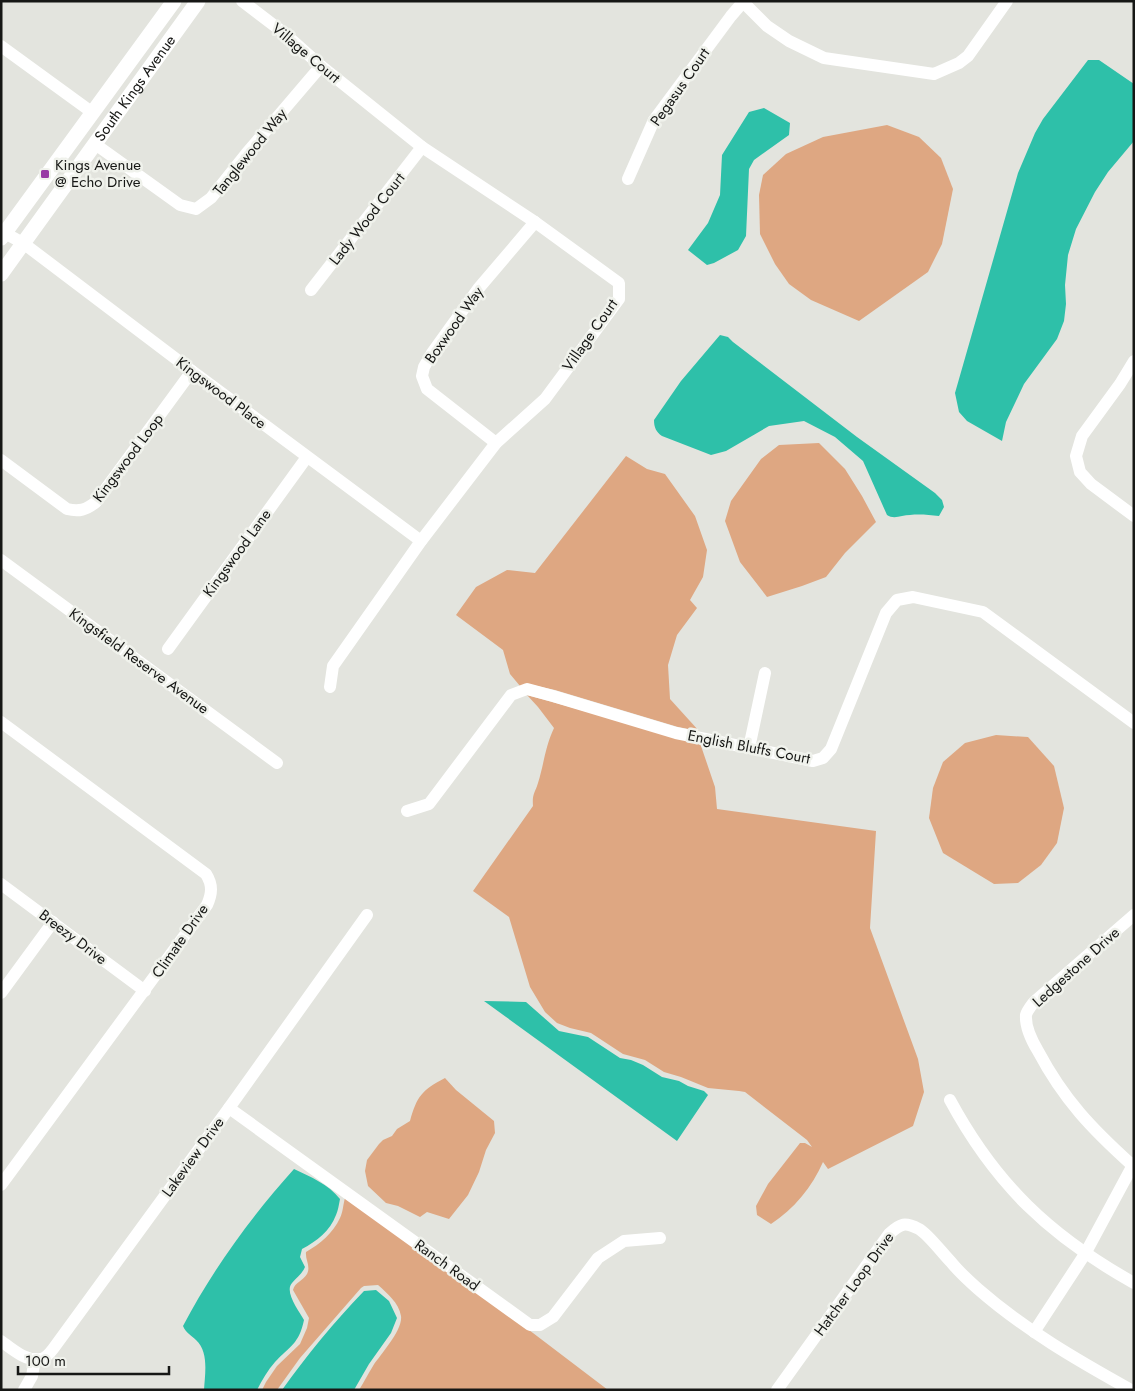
<svg xmlns="http://www.w3.org/2000/svg" width="1135" height="1391" font-family="Jost,sans-serif">
	<style>
		.green { fill: #dea782 }
		.water { fill: #2ec0a9 }
		.lines { fill: none; stroke-linecap: round; stroke-linejoin: round }
		.minor { stroke: #fff; stroke-width: 12 }
		.major { stroke: #fff; stroke-width: 15 }
		.poi-dot { fill: #983ba4; stroke: #f0f2ec; stroke-width: 2 }
		.labels { text-anchor: middle; stroke-width: 5; stroke-linejoin: round; paint-order: stroke }
		.street-label { font-size: 15px; fill: #161715; stroke: #f0f2ec }
		.poi-label { font-size: 15px; fill: #161715; stroke: #f0f2ec; text-anchor: start }
	</style>
	<rect width="100%" height="100%" fill="#e3e4de"/>
	<g class="green">
		<polygon points="887,125 919,137 941,158 953,189 942,244 928,272 859,321 811,300 789,284 775,264 760,234 759,195 763,175 786,154 823,137"/>
		<polygon points="819,443 845,469 862,496 876,522 845,553 826,577 802,586 767,597 740,562 725,521 731,501 761,459 779,445"/>
		<polygon points="626,456 647,469 665,474 695,516 707,550 703,577 690,600 697,608 677,635 668,665 670,699 699,731 678,727 555,690 528,684 520,686 510,674 503,650 456,615 476,587 507,570 535,573"/>
		<path d="M 527,695 L 700,743 L 715,787 L 717,809 L 876,831 L 870,928 L 918,1059 L 924,1092 L 913,1126 L 828,1169 L 823,1162 C 812,1187 794,1209 771,1224 L 757,1215 L 756,1206 L 768,1184 L 800,1143 L 805,1143 L 812,1147 L 807,1140 L 745,1092 L 739,1091 L 708,1088 L 681,1077 L 664,1072 L 645,1060 L 623,1054 L 591,1033 L 570,1028 L 557,1023 L 545,1012 L 530,987 L 509,917 L 473,891 L 533,806 C 532,794 535,793 538,783 C 544,764 545,747 554,728 L 538,707 Z"/>
		<polygon points="996,735 1028,737 1054,766 1064,808 1057,843 1041,865 1018,883 994,884 943,853 929,818 933,788 943,762 965,743"/>
		<path d="M 445,1078 L 456,1090 L 494,1121 L 495,1133 L 486,1150 L 479,1172 L 468,1195 L 449,1219 L 427,1212 L 420,1217 L 398,1206 L 386,1203 L 368,1186 L 365,1171 L 367,1160 L 379,1144 L 383,1140 L 392,1136 L 397,1129 L 410,1121 C 417,1096 422,1090 445,1078 Z"/>
		<path d="M 345,1198 L 533,1333 L 608,1390 L 359,1390 C 364,1382 368,1374 373,1366 C 381,1354 403,1330 401,1316 C 399,1303 387,1293 378,1285 L 364,1286 L 361,1288 L 300,1358 L 277,1390 L 262,1390 L 266,1382 L 277,1366 L 300,1344 L 307,1328 L 309,1318 L 293,1290 C 295,1282 303,1281 307,1274 C 311,1266 305,1260 306,1252 C 320,1244 333,1233 340,1218 C 343,1212 343,1205 345,1198 Z"/>
	</g>
	<g class="water">
		<polygon points="1088,60 1099,60 1134,84 1134,141 1108,172 1095,192 1076,229 1068,255 1065,285 1066,304 1064,321 1057,339 1024,384 1006,422 1002,441 967,421 959,412 955,393 1018,173 1035,133 1043,119"/>
		<polygon points="764,108 790,123 789,135 754,160 749,169 746,236 738,250 714,263 707,265 688,250 708,223 720,195 722,155 749,112"/>
		<path d="M 720,335 L 728,337 L 733,342 L 857,437 L 935,493 L 942,500 L 944,507 L 939,516 C 929,515 920,514 910,515 C 902,515 894,520 887,515 L 863,461 L 835,437 L 804,421 L 769,426 L 726,451 L 711,455 L 662,436 C 656,432 654,427 654,420 L 681,381 Z"/>
		<polygon points="484,1001 526,1002 559,1031 588,1037 620,1058 631,1060 643,1065 662,1077 679,1081 688,1086 704,1091 708,1095 677,1141"/>
		<path d="M 294,1169 C 311,1177 328,1184 340,1199 C 339,1204 338,1211 336,1215 C 330,1231 317,1241 302,1249 L 300,1257 L 305,1267 C 302,1274 297,1277 292,1283 C 284,1292 299,1311 304,1320 C 299,1344 290,1346 275,1362 C 268,1370 262,1380 257,1390 L 204,1390 C 205,1373 209,1352 196,1340 C 191,1335 186,1333 183,1326 C 213,1269 251,1217 294,1169 Z"/>
		<path d="M 376,1290 L 389,1301 L 397,1318 L 391,1333 L 369,1364 L 354,1390 L 282,1390 C 307,1355 334,1322 364,1291 Z"/>
	</g>
	<g class="lines">
		<g class="minor">
			<polyline points="242,1 284,33 321,66 422,147 535,222 619,283 619,299 545,399 496,443 421,541 333,666 330,687"/>
			<polyline points="742,1 767,26 789,41 824,58 934,74 959,63 968,56 1007,1"/>
			<polyline points="1,46 93,113"/>
			<polyline points="95,144 180,205 196,209 211,198 246,154 321,66"/>
			<polyline points="628,179 654,120 731,16 743,2"/>
			<polyline points="1,231 23,243 192,371 421,541"/>
			<polyline points="311,290 422,147"/>
			<polyline points="1134,361 1120,384 1082,436 1076,456 1080,472 1091,484 1134,516"/>
			<polyline points="496,443 427,389 422,376 424,367 432,353 478,289 535,222"/>
			<path d="M 1,460 L 67,509 C 79,512 86,510 96,502 L 192,371"/>
			<polyline points="1,560 277,763"/>
			<polyline points="168,649 307,457"/>
			<path d="M 1,722 L 206,874 C 213,885 212,894 207,905 L 1,1185"/>
			<polyline points="749,748 765,673"/>
			<polyline points="407,811 429,804 511,695 527,689 553,696 676,733 813,761 823,758 831,749 886,613 897,600 913,597 983,612 1134,723"/>
			<polyline points="1,884 145,991"/>
			<polyline points="1,993 53,922"/>
			<path d="M 950,1100 C 996,1185 1050,1236 1134,1283"/>
			<polyline points="229,1108 530,1325 540,1325 553,1317 598,1258 624,1241 660,1238"/>
			<path d="M 1132,1165 C 1092,1129 1064,1100 1038,1051 C 1032,1041 1025,1028 1026,1015 C 1027,1011 1031,1006 1034,1002 L 1134,915"/>
			<polyline points="1034,1332 1085,1254 1134,1163"/>
			<path d="M 1,1341 C 12,1349 26,1362 41,1359 C 45,1358 50,1353 53,1349 L 229,1108 L 367,915"/>
			<polyline points="24,1390 32,1376 35,1359"/>
			<path d="M 777,1390 L 889,1234 C 901,1223 905,1222 919,1229 C 928,1234 943,1254 951,1262 C 959,1272 969,1281 978,1289 C 1025,1330 1077,1360 1131,1390"/>
		</g>
		<g class="major">
			<polyline points="1,238 174,1"/>
			<path id="s1" d="M 1,274 L 198,1"/>
		</g>
	</g>
	<rect class="poi-dot" x="40" y="169" width="10" height="10" rx="2.5"/>
	<g class="labels">
		<g class="street-label">
			<text transform="translate(306 53) rotate(40)" y="5">Village Court</text>
			<text transform="translate(680 87) rotate(-55)" y="5">Pegasus Court</text>
			<text dy="5" stroke="none"><textPath href="#s1" startOffset="229">South Kings Avenue</textPath></text>
			<text transform="translate(250 152) rotate(-51)" y="5">Tanglewood Way</text>
			<text transform="translate(367 219) rotate(-52)" y="5">Lady Wood Court</text>
			<text transform="translate(454 325) rotate(-55)" y="5">Boxwood Way</text>
			<text transform="translate(590 335) rotate(-55)" y="5">Village Court</text>
			<text transform="translate(221 393) rotate(37)" y="5">Kingswood Place</text>
			<text transform="translate(128 458) rotate(-53)" y="5">Kingswood Loop</text>
			<text transform="translate(237 553) rotate(-54)" y="5">Kingswood Lane</text>
			<text transform="translate(139 661) rotate(36)" y="5">Kingsfield Reserve Avenue</text>
			<text transform="translate(749 747) rotate(11)" y="5">English Bluffs Court</text>
			<text transform="translate(73 937) rotate(37)" y="5">Breezy Drive</text>
			<text transform="translate(180 941) rotate(-55)" y="5">Climate Drive</text>
			<text transform="translate(1076 967) rotate(-42)" y="5">Ledgestone Drive</text>
			<text transform="translate(193 1157) rotate(-54)" y="5">Lakeview Drive</text>
			<text transform="translate(447 1265) rotate(36)" y="5">Ranch Road</text>
			<text transform="translate(854 1284) rotate(-54)" y="5">Hatcher Loop Drive</text>
		</g>
		<g class="poi-label">
			<text x="55" y="170">Kings Avenue<tspan x="55" dy="17">@ Echo Drive</tspan></text>
		</g>
	</g>
	<rect width="1135" height="1391" fill="none" stroke="#161715" stroke-width="5"/>
	<path d="M18 1366v8h151v-8" fill="none" stroke="#161715" stroke-width="2.5"/>
	<text x="25" y="1366" font-size="15" fill="#161715" stroke="#f0f2ec" stroke-width="4" paint-order="stroke">100 m</text>
</svg>
